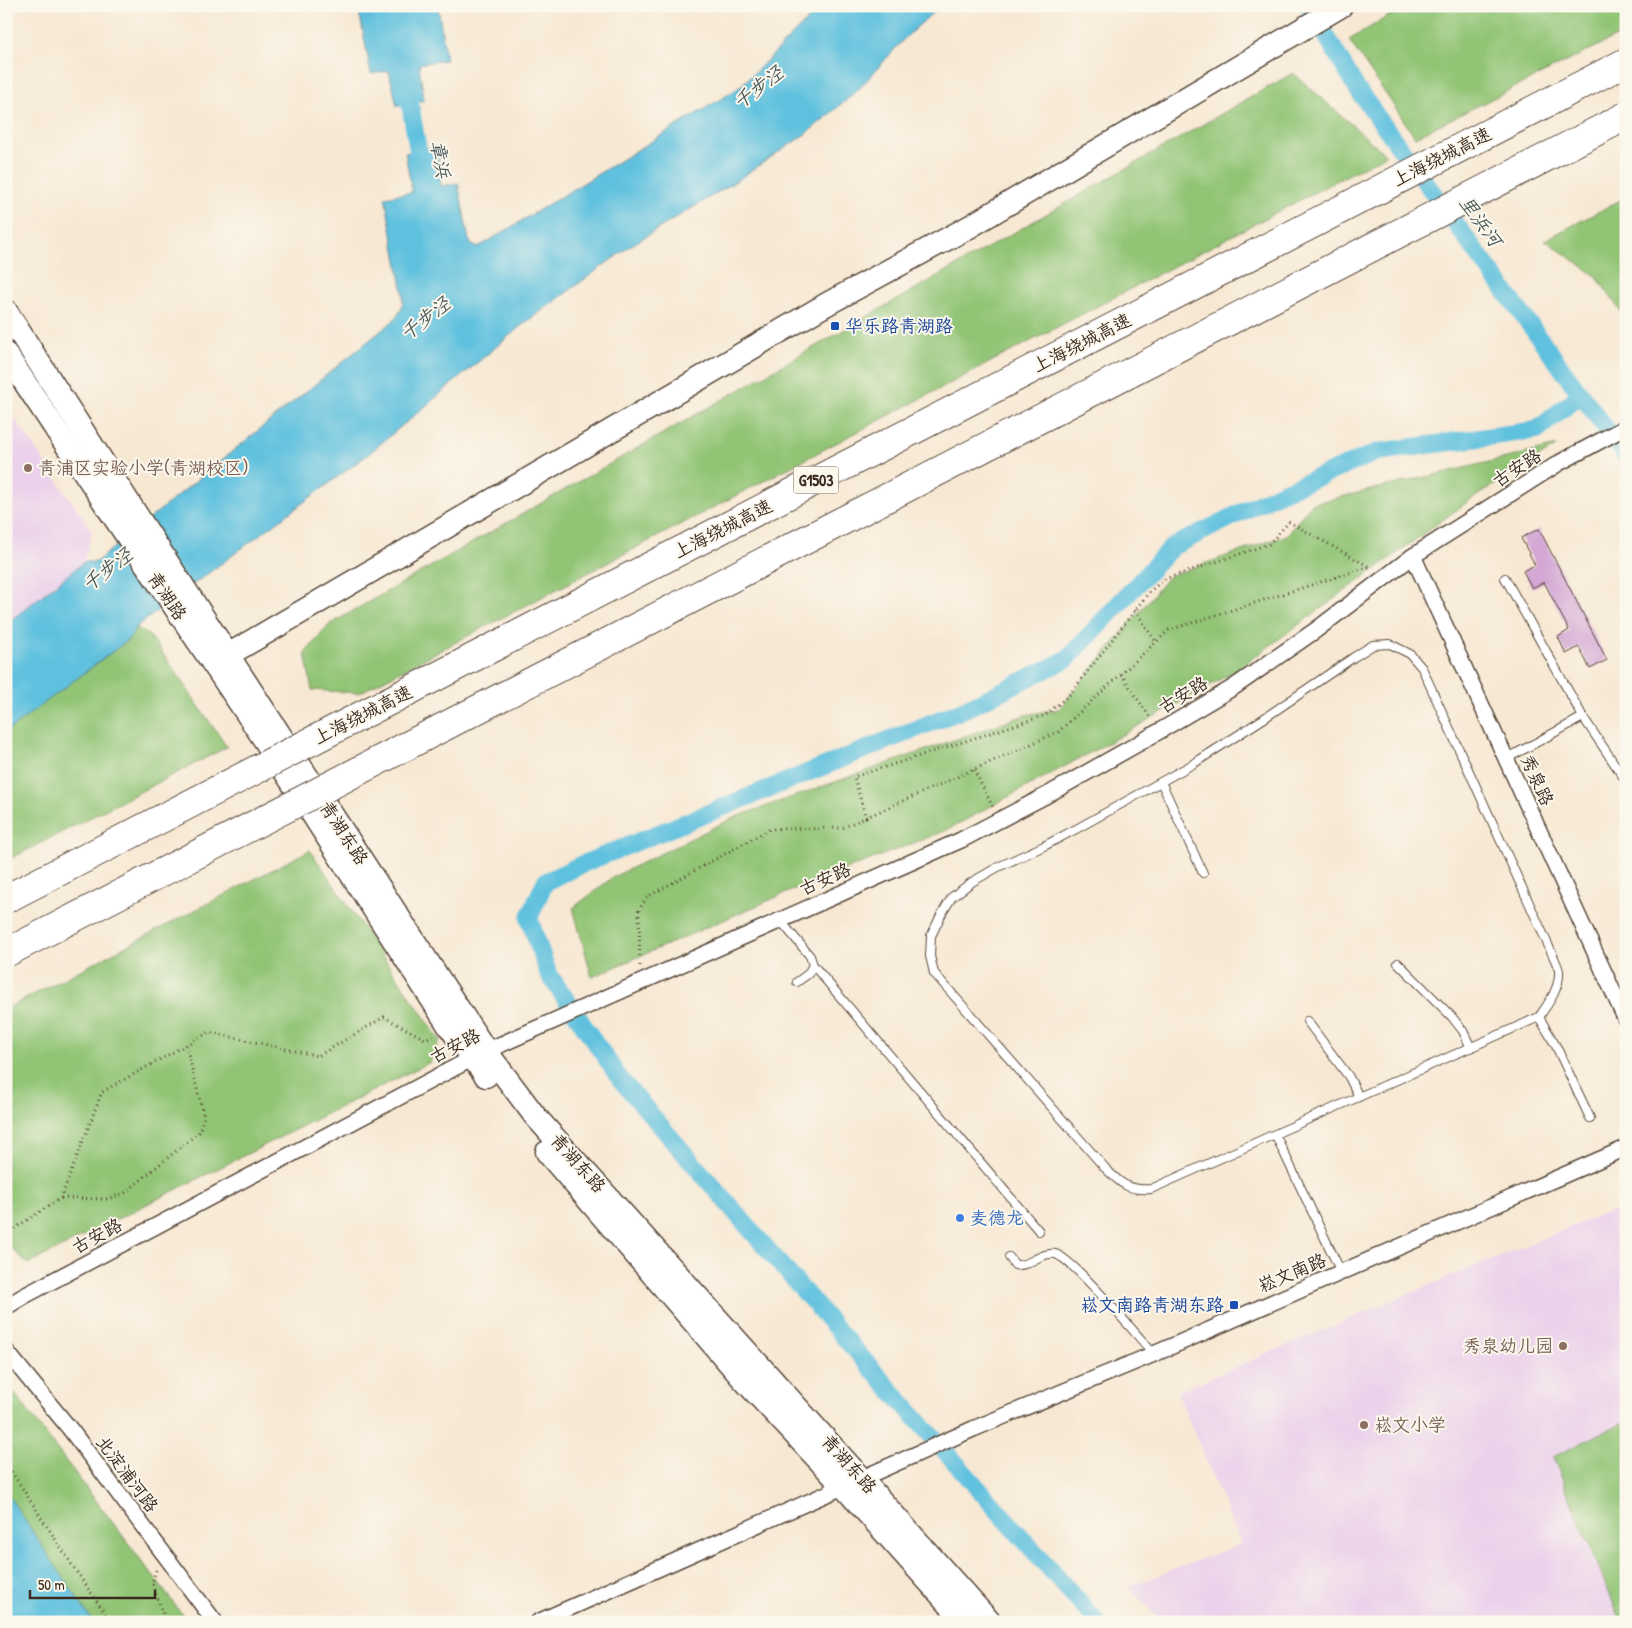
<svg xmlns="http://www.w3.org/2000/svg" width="1632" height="1628" font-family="'Patrick Hand','LXGW WenKai TC',sans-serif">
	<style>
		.built { fill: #ebd1eb }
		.green { fill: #91c475; stroke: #66774a }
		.water { fill: #60c1de; stroke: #4e767e }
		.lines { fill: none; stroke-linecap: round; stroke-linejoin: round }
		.canal { stroke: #60c1de; stroke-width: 18 }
		.building { fill: #d4a7d4 }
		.lane-casing { stroke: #574639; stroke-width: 10 }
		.street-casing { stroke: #574639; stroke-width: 18 }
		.secondary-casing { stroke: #574639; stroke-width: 25 }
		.path { stroke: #574639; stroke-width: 3; stroke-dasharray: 1 4; stroke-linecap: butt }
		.lane { stroke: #fff; stroke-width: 8 }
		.street { stroke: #fff; stroke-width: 15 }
		.secondary { stroke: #fff; stroke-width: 22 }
		.highway-bridge-casing { stroke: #574639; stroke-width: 30; stroke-linecap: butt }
		.highway-bridge { stroke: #fff; stroke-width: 28 }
		.transit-dot { fill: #1a4fb4; stroke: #fbf7ec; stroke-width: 2 }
		.education-dot { fill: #8d6e63; stroke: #fbf7ec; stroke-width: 2 }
		.shop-dot { fill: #3f7fe0; stroke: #fbf7ec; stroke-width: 2 }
		.labels { text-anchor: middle; stroke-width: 4; stroke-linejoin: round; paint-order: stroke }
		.shield { fill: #fbf7ec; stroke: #75685c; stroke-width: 1 }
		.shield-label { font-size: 16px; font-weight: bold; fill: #3b2a1e }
		.street-label { font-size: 18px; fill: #3b2a1e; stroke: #fbf7ec }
		.transit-label { font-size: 18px; fill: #164399; stroke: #fbf7ec; text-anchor: start }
		.education-label { font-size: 18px; fill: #785e54; stroke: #fbf7ec; text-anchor: start }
		.shop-label { font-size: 18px; fill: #366cbe; stroke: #fbf7ec; text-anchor: start }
		.water-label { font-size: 19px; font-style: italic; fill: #465758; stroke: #fbf7ec }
	</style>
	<rect width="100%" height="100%" fill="#fbf7ec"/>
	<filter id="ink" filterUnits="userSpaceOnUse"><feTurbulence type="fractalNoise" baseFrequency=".02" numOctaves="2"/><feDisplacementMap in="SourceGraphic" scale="10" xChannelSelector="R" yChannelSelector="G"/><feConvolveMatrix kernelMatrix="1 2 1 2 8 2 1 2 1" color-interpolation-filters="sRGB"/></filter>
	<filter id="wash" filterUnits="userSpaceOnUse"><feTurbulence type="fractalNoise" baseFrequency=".0096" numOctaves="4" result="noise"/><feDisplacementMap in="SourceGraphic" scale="20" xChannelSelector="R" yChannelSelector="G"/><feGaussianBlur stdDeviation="1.12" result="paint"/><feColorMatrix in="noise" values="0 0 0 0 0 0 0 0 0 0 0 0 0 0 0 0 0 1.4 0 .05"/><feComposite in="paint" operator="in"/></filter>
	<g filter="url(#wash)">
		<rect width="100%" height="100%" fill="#f7e8d3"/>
		<g class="built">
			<polygon points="6,406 92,531 84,562 6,624"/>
			<polygon points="1626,1208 1626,1421 1553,1458 1621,1622 1163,1622 1128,1587 1241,1544 1177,1392 1465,1270 1600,1215"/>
		</g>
		<g class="green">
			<polygon points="1405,6 1626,6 1626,32 1415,137 1349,40"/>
			<polygon points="1293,73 1386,155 359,693 312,690 305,653 330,624"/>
			<polygon points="1626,197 1626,319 1596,276 1545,240"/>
			<polygon points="1557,446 1470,500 1235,671 1106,744 947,830 793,890 592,977 573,908 613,877 733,818 1025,715 1059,709 1169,576 1287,535 1311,504"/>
			<polygon points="136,627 152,638 227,747 6,861 6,731 129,639"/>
			<polygon points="310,850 440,1040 430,1062 28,1264 6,1243 6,1009"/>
			<polygon points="6,1382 188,1622 6,1622"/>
			<polygon points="1626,1421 1626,1622 1621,1622 1553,1457"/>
		</g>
		<g class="water">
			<polygon points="358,6 438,6 446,60 419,64 424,100 397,106 389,71 371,74"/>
			<path d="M 823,6 L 940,6 L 905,38 L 856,92 L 807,133 L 733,183 L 630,246 L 521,326 L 366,456 L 136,627 L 129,639 L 6,732 L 6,624 L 84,562 L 96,562 L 393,321 C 401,312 404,305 403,293 L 385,197 L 412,192 L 405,153 L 437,147 L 441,186 L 458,183 L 469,240 L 472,245 L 476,247 L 482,245 L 737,89 C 767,63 793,32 823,6 Z"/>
			<polygon points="6,1492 93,1622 6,1622"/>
		</g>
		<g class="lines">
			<g class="canal">
				<polyline points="1309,6 1357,89 1626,456"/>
				<polyline points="406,81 422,173"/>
				<polyline points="1097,1622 840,1333 620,1079 548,973 529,918 545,882 585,863 965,709 1067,659 1172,547 1278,494 1378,452 1537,430 1581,394"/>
			</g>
		</g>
		<g id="blocks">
			<polygon class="building" points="1539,529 1607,660 1590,669 1579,647 1566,654 1558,637 1569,630 1544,582 1532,588 1523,571 1535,565 1521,538"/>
		</g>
	</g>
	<g filter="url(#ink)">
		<use href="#blocks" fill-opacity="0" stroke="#574639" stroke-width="1"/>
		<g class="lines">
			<g class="lane-casing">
				<g id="lane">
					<polyline points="1505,578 1583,717 1626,781"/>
					<polyline points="1506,759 1583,717"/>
					<polyline points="1161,782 1203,873"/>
					<polyline points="780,920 810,956 813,965 808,974 797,982"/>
					<polyline points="1398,963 1452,1017 1463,1031 1471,1048"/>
					<polyline points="813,965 1039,1231"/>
					<polyline points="1539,1017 1556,1046 1590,1118"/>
					<polyline points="1307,1021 1349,1077 1359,1097"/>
					<path d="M 1275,1134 L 1539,1017 C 1548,1004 1560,988 1559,972 C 1559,968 1556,963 1555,960 L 1422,668 L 1410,654 L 1390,644 L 1373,645 L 1354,657 L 1263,719 L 1193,764 L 1078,828 L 1044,846 L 998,867 L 972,882 L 952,897 L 941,915 L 931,936 L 930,956 L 934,973 L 1105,1168 C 1120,1183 1128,1191 1151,1189 L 1275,1134 L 1341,1272"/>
					<path d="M 1009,1257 L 1015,1265 C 1029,1267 1040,1252 1055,1254 C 1072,1257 1138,1337 1154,1354"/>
				</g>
			</g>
			<g class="street-casing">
				<g id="street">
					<polyline points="1413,556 1626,1020"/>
					<polyline points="6,1307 24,1296 486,1051 961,840 1047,795 1141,742 1234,687 1316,630 1413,556 1559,463 1626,427"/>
					<polyline points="6,1351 70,1429 215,1622"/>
					<polyline points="538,1622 973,1429 1154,1354 1626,1148"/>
				</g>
			</g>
			<g class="secondary-casing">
				<g id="secondary">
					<polyline points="6,311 138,517 486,1051 535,1116 990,1622"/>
					<polyline points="6,354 112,514 264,739 449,1026 486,1076"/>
					<polyline points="216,662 827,304 969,227 1341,6"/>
					<polyline points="547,1152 743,1379 844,1487 965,1622"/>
				</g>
			</g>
			<g class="path">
				<polyline points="1135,610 1156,642"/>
				<polyline points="1121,674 1151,719"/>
				<polyline points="974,770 993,807"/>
				<polyline points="866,818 854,777 1046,715 1070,694 1150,591 1165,579 1269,544 1289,522 1368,566"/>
				<polyline points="640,966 639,910 647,897 770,829 842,828 1058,732 1169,630 1368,567 1372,570"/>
				<polyline points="61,1198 107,1199 125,1193 199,1132 204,1117 186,1045"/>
				<polyline points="6,1234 61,1198 102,1092 209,1032 318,1056 384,1017 425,1039 433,1035"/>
				<polyline points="6,1463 72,1565 111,1622"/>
				<polyline points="156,1570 152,1583 166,1622"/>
			</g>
			<use href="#lane" class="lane"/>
			<use href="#street" class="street"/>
			<use href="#secondary" class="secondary"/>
			<g class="highway-bridge-casing">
				<g id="highway-bridge">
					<polyline points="6,899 1626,62"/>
					<polyline points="6,953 1626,116"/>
				</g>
			</g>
			<use href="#highway-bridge" class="highway-bridge"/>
		</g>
	</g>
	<g class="transit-dot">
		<rect x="830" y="321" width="10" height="10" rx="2.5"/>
		<rect x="1229" y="1300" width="10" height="10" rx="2.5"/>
	</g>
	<g class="education-dot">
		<circle cx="28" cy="468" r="5"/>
		<circle cx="1563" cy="1346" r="5"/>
		<circle cx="1364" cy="1425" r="5"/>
	</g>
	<circle class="shop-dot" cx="960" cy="1218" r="5"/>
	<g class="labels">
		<rect class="shield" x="793.5" y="466.5" width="45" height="27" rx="4"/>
		<g class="shield-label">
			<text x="816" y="486">G1503</text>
		</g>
		<g class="street-label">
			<text transform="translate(1442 157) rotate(-27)" y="6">上海绕城高速</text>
			<text transform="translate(1082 343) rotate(-27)" y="6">上海绕城高速</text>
			<text transform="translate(1517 468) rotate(-33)" y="6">古安路</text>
			<text transform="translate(723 529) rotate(-27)" y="6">上海绕城高速</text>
			<text transform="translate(167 596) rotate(56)" y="6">青湖路</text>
			<text transform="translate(1183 695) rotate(-31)" y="6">古安路</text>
			<text transform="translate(363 715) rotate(-27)" y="6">上海绕城高速</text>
			<text transform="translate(1537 780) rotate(65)" y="6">秀泉路</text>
			<text transform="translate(344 833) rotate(57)" y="6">青湖东路</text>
			<text transform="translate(825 879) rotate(-24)" y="6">古安路</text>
			<text transform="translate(455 1046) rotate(-27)" y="6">古安路</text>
			<text transform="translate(578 1163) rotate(48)" y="6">青湖东路</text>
			<text transform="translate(97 1236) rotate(-28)" y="6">古安路</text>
			<text transform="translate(1292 1273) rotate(-23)" y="6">崧文南路</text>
			<text transform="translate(849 1464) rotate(48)" y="6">青湖东路</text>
			<text transform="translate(127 1474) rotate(53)" y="6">北淀浦河路</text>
		</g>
		<g class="transit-label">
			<text x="845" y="332">华乐路青湖路</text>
			<text x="1224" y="1311" text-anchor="end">崧文南路青湖东路</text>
		</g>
		<g class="education-label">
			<text x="38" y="474">青浦区实验小学(青湖校区)</text>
			<text x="1553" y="1352" text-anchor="end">秀泉幼儿园</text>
			<text x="1374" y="1431">崧文小学</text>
		</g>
		<g class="shop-label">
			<text x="970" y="1224">麦德龙</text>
		</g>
		<g class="water-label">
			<text transform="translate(758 87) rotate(-38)" y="7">千步泾</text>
			<text transform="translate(441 159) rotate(80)" y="7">章浜</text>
			<text transform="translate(1481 221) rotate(54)" y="7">里浜河</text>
			<text transform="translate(425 318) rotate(-38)" y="7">千步泾</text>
			<text transform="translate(107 569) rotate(-38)" y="7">千步泾</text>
		</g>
	</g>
	<rect width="1632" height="1628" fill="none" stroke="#fbf7ec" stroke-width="25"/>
	<path d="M30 1590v8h125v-8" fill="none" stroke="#3b2a1e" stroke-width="2.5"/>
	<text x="38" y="1590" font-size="15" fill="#3b2a1e" stroke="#fbf7ec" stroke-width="4" paint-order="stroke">50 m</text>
</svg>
